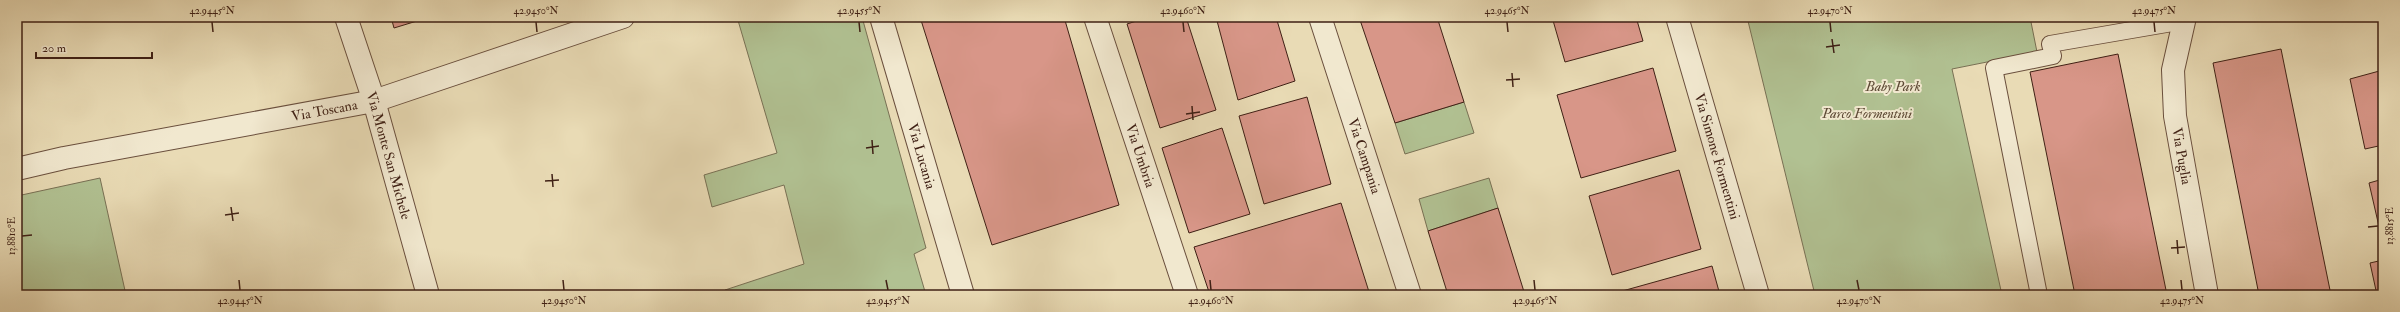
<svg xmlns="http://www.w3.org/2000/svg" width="2400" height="312" font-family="'IM FELL Double Pica',serif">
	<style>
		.green { fill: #b1c192; stroke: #787054 }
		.building { fill: #d89688; stroke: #3f2015 }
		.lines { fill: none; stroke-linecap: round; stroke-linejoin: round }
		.lane-casing { stroke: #6a4f3d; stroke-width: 18 }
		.street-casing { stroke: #6a4f3d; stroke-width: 24 }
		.lane { stroke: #f1e8cf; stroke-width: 16 }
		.street { stroke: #f1e8cf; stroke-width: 22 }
		.ticks { fill: none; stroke: #3f2015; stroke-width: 1.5 }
		.labels { text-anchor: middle; stroke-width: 4; stroke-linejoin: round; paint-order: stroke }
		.park-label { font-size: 14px; font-style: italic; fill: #5c4834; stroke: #f1e8cf }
		.street-label { font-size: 14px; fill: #3f2015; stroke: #f1e8cf }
		.neatline { fill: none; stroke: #3f2015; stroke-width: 1.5 }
		.ticks-label { font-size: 10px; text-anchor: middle; fill: #3f2015 }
	</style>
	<rect width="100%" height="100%" fill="#e9dbb5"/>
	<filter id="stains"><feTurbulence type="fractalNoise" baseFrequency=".005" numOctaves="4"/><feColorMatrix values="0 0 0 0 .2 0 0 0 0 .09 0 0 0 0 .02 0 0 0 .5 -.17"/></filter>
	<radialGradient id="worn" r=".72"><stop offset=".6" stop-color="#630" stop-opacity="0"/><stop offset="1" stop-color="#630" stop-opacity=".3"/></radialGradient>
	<g class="green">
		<polygon points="737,17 862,17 926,248 914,254 926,295 726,295 725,290 804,264 784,185 712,207 704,175 777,153"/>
		<polygon points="1747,17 2030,17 2037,52 1952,69 2002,295 1815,295"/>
		<polygon points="1464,102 1474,133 1405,154 1395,123"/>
		<polygon points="100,178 126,295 17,295 17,196"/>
		<polygon points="1489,178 1498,208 1428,231 1419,199"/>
	</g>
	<g class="building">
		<polygon points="391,17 430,17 394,28"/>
		<polygon points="920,17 1064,17 1119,205 992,245"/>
		<polygon points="1149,17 1186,17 1216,110 1160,128 1127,24"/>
		<polygon points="1216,17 1276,17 1295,81 1238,100"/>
		<polygon points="1359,17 1437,17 1464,102 1395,123"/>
		<polygon points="1552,17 1636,17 1643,41 1565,62"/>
		<polygon points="2281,49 2331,295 2259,295 2213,63"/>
		<polygon points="2118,54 2167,295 2075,295 2030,72"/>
		<polygon points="1653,68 1676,151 1581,178 1557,95"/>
		<polygon points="2383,70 2383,145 2365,149 2350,79"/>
		<polygon points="1307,97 1331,184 1264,204 1239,116"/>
		<polygon points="1222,128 1250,214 1189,233 1162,148"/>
		<polygon points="1679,170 1701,249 1612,275 1589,196"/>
		<polygon points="2383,179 2383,244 2369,183"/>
		<polygon points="1341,203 1370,295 1210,295 1194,247"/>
		<polygon points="1498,208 1525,295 1448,295 1428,231"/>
		<polygon points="2383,260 2383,295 2377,295 2370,263"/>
		<polygon points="1712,266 1720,295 1608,295"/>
	</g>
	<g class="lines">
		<g class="lane-casing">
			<polyline id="lane" points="2039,295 1994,68 2053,56 2050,44 2184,21"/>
		</g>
		<g class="street-casing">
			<g id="street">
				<path id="s1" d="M 346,17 L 374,101 L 428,295"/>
				<path id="s2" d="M 881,17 L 963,295"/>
				<path id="s3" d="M 1095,17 L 1187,295"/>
				<path id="s4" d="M 1320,17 L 1410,295"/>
				<path id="s5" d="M 1677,17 L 1758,295"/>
				<path id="s6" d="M 2185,17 L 2173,70 L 2175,116 L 2207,295"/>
				<path id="s7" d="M 17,169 L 64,158 L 374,101 L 623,17"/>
			</g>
		</g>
		<use href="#lane" class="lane"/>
		<use href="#street" class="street"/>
	</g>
	<path class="ticks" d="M 212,22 L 213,32M 536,22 L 537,32M 859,22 L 860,32M 1183,22 L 1184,32M 1507,22 L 1508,32M 1830,22 L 1831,32M 2154,22 L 2155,32M 1832,39 L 1834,53M 1826,47 L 1840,45M 1512,73 L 1513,87M 1506,80 L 1520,79M 1192,106 L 1193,120M 1186,114 L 1200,112M 872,140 L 873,154M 866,148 L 879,146M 552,174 L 553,187M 545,181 L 559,180M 231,207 L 233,221M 225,215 L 239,213M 2368,227 L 2378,226M 22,236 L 32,235M 2177,240 L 2178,254M 2171,248 L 2185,247M 239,280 L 240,290M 563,280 L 564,290M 886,280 L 888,290M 1210,280 L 1211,290M 1534,280 L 1535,290M 1857,280 L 1859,290M 2181,280 L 2182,290"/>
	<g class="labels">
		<g class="park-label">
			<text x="1893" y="91">Baby Park</text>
			<text x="1867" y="118">Parco Formentini</text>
		</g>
		<g class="street-label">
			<text dy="5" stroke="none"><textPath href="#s7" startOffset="313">Via Toscana</textPath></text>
			<text dy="5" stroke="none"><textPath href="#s1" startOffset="145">Via Monte San Michele</textPath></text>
			<text dy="5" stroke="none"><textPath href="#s2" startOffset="145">Via Lucania</textPath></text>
			<text dy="5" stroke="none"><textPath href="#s3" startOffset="146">Via Umbria</textPath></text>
			<text dy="5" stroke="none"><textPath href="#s4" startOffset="146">Via Campania</textPath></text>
			<text dy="5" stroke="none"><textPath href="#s5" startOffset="145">Via Simone Formentini</textPath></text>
			<text dy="5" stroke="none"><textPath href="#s6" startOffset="141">Via Puglia</textPath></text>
		</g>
	</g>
	<rect width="2400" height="312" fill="none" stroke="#e9dbb5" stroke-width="44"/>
	<path d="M36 52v6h116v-6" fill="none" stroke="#3f2015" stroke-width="2"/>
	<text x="42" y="52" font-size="12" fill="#3f2015" stroke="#f1e8cf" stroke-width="3" paint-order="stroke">20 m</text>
	<rect x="22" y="22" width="2356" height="268" class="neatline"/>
	<g class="ticks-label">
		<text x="212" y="14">42.9445°N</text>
		<text x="536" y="14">42.9450°N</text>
		<text x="859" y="14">42.9455°N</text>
		<text x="1183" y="14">42.9460°N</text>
		<text x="1507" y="14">42.9465°N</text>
		<text x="1830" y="14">42.9470°N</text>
		<text x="2154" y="14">42.9475°N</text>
		<text transform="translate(2389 226) rotate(-90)" y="4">13.8815°E</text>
		<text transform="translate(11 236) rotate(-90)" y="4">13.8810°E</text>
		<text x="240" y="304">42.9445°N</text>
		<text x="564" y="304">42.9450°N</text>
		<text x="888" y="304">42.9455°N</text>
		<text x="1211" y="304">42.9460°N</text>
		<text x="1535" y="304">42.9465°N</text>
		<text x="1859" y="304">42.9470°N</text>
		<text x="2182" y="304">42.9475°N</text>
	</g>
	<rect width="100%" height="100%" filter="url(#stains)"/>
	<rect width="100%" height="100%" fill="url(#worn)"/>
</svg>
